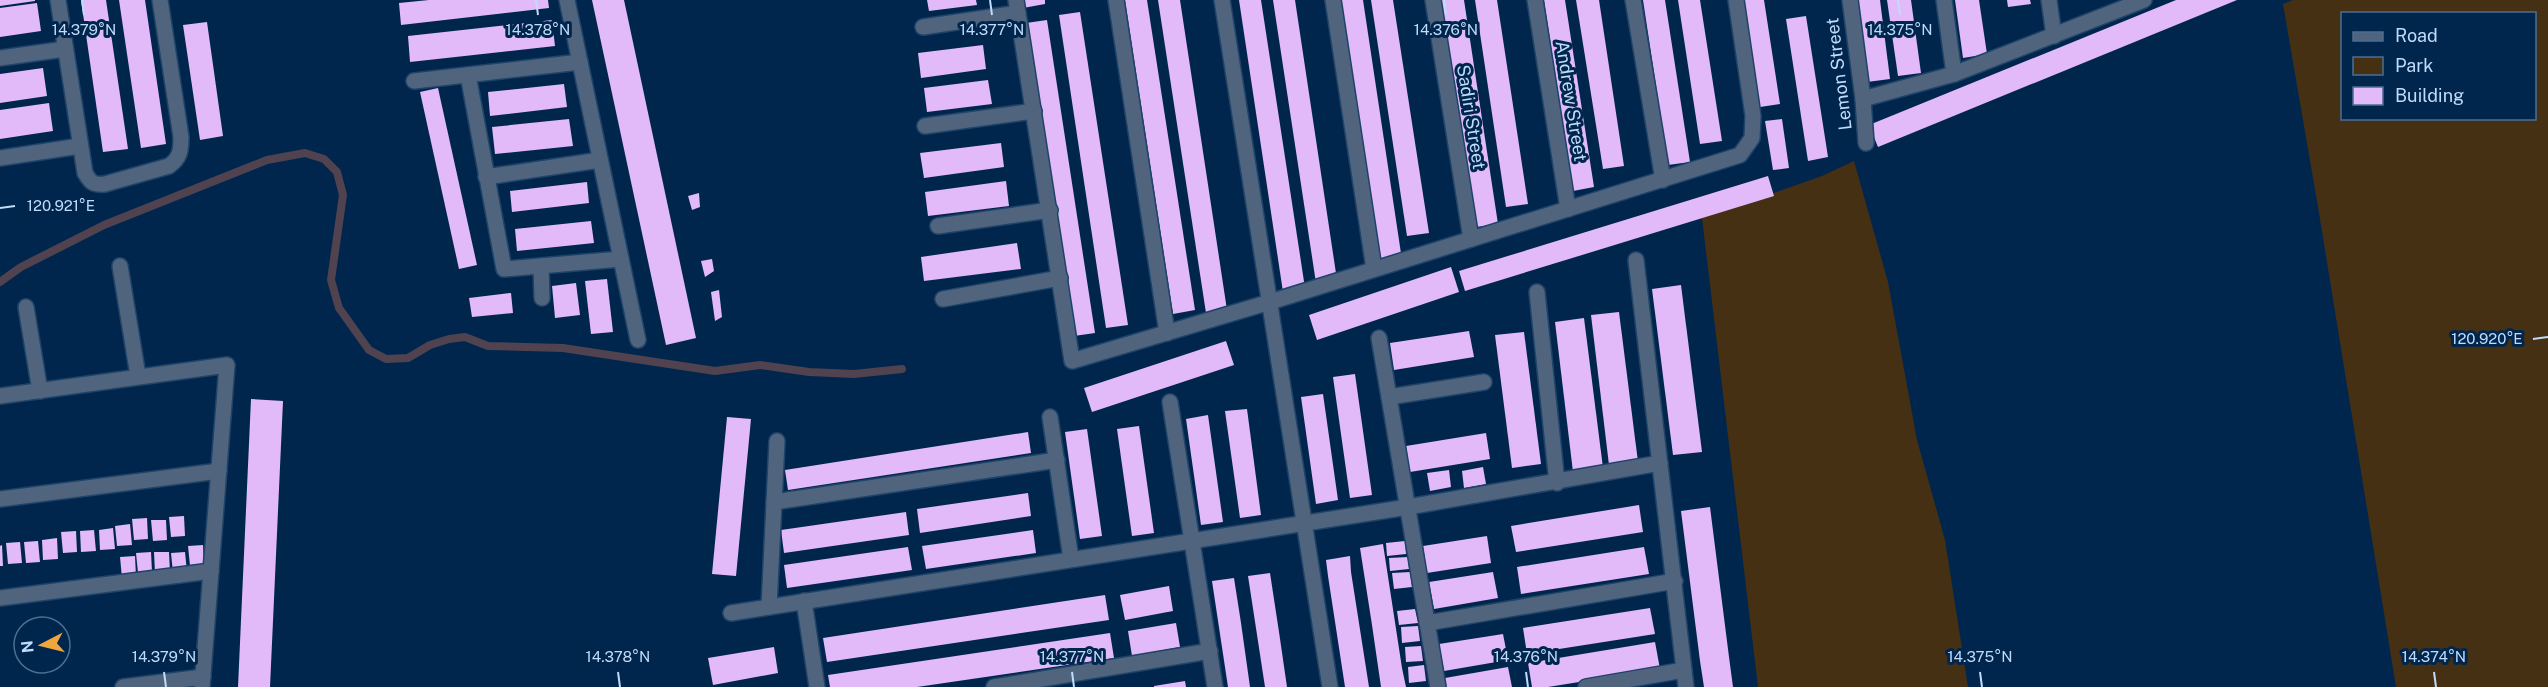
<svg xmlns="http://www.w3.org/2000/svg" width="2548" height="687" font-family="'Public Sans',sans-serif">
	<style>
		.green { fill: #453014; fill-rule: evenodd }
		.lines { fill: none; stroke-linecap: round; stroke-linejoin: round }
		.stream { stroke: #50424e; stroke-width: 8 }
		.building { fill: #e2baf9 }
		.minor-casing { stroke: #1f4369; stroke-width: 18 }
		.minor { stroke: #50657d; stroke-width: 15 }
		.ticks { fill: none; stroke: #c1dbfa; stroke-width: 2 }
		.labels { text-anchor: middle; stroke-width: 6; stroke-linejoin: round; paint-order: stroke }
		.street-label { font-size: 18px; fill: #c1dbfa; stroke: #00264d }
		.ticks-label { font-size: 15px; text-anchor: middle; fill: #c1dbfa; stroke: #00264d; stroke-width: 6; stroke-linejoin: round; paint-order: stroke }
	</style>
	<rect width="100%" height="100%" fill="#00264d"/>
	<g class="green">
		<path d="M 2293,0 L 2548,0 L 2548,687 L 2396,687 L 2319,213 L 2283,4 ZM 2342,14 L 2534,14 L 2534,118 L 2342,118 Z"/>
		<polygon points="1854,161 1888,282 1917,440 1945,540 1968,687 1758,687 1702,218 1822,176"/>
	</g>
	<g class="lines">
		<polyline class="stream" points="0,282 21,267 104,225 267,160 305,153 324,159 337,172 343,195 331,280 339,308 369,350 386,359 408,358 430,345 449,339 465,337 488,346 563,348 715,371 760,365 809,372 854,374 902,369"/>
	</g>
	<g class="building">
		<polygon points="0,0 35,0 35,1 0,6"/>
		<polygon points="81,0 106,0 128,149 103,152"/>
		<polygon points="119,0 145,0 166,144 141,148"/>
		<polygon points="429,0 548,0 549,8 401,25 399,3"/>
		<polygon points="592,0 624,0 696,338 666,345"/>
		<polygon points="927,0 976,0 977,5 929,11"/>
		<polygon points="1022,0 1045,0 1045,4 1023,8"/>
		<polygon points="1125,0 1147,0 1195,310 1173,314"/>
		<polygon points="1158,0 1180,0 1227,310 1206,313"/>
		<polygon points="1239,0 1261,0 1305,288 1283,292"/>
		<polygon points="1273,0 1295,0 1337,280 1316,283"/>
		<polygon points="1340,0 1363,0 1402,260 1381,264"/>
		<polygon points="1371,0 1393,0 1429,233 1407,236"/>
		<polygon points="1441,0 1464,0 1498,224 1476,227"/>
		<polygon points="1475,0 1497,0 1528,204 1506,207"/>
		<polygon points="1544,0 1565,0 1594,187 1573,191"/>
		<polygon points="1576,0 1599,0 1624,166 1603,169"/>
		<polygon points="1643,0 1665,0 1690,162 1668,165"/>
		<polygon points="1678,0 1700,0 1722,141 1700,144"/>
		<polygon points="1743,0 1764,0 1780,104 1760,107"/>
		<polygon points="1855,0 1880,0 1890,79 1867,82"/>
		<polygon points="1887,0 1911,0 1921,73 1898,76"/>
		<polygon points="1955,0 1979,0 1987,54 1963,58"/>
		<polygon points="2007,0 2030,0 2031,4 2008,7"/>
		<polygon points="2176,0 2237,0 1878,147 1869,125"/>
		<polygon points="37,3 41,31 0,37 0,8"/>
		<polygon points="1080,12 1128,325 1106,328 1059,15"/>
		<polygon points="1806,16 1828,157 1808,161 1786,19"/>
		<polygon points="552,20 555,46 410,62 408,36"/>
		<polygon points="1047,20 1095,333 1074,336 1026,23"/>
		<polygon points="207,22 223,136 200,140 183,25"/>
		<polygon points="983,45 986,69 921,78 918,53"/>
		<polygon points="43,68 47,96 0,103 0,74"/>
		<polygon points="988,80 992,104 927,112 924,88"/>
		<polygon points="564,84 567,107 490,116 488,92"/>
		<polygon points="438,88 477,265 459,269 420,92"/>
		<polygon points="49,103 53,131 0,139 0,110"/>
		<polygon points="569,119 573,146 495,154 492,127"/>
		<polygon points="1782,119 1789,168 1773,170 1765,121"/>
		<polygon points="1001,143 1004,167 924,178 920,153"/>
		<polygon points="1768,176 1774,196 1465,291 1459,271"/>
		<polygon points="1006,181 1009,206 928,216 925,192"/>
		<polygon points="587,182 589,203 512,212 510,191"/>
		<polygon points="699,193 700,207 692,210 688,196"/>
		<polygon points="591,221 594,243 517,251 515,229"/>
		<polygon points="1017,243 1021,269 924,281 921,257"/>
		<polygon points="712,259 714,271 705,277 701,261"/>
		<polygon points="1451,267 1459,292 1317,340 1309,315"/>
		<polygon points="607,279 613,332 591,334 585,281"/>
		<polygon points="576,283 580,315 555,318 552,286"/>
		<polygon points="1681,285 1702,452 1673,455 1652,289"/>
		<polygon points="719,290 722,317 715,321 711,292"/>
		<polygon points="511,293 513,313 472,317 469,298"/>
		<polygon points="1619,312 1638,462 1609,465 1591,315"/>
		<polygon points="1584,318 1603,468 1573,472 1555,322"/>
		<polygon points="1469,331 1474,357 1394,370 1390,343"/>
		<polygon points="1524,332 1541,464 1512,468 1495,335"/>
		<polygon points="1226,341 1234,365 1092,412 1084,388"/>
		<polygon points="1355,374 1372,495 1350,498 1333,377"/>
		<polygon points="1323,394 1338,500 1316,504 1301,397"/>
		<polygon points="251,399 283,401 270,687 238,687"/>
		<polygon points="1247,409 1261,515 1240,518 1225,411"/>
		<polygon points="1208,415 1223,522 1201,525 1186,419"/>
		<polygon points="727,417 751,419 736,576 712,574"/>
		<polygon points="1139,426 1154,533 1132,536 1117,429"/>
		<polygon points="1087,429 1102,536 1080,539 1065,432"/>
		<polygon points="1028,432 1031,453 788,490 785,470"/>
		<polygon points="1486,433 1490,459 1410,472 1406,446"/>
		<polygon points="1483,467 1486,484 1464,488 1462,471"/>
		<polygon points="1449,470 1451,487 1430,491 1427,473"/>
		<polygon points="1028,493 1031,516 920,533 917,509"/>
		<polygon points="1639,505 1643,532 1516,552 1511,526"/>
		<polygon points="1710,507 1729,657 1733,687 1704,687 1700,661 1681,511"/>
		<polygon points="906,512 909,535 784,553 781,530"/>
		<polygon points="184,516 185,536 171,537 169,517"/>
		<polygon points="147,518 148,539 134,540 132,519"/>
		<polygon points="151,520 166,520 167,540 153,541"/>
		<polygon points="130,524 132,545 117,546 115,526"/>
		<polygon points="113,528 115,549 100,550 99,530"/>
		<polygon points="94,530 96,551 81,552 80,531"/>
		<polygon points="1033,530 1036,553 926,569 922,546"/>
		<polygon points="76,531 77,552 63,553 61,532"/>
		<polygon points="1487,536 1491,563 1427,573 1423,546"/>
		<polygon points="57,538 58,559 43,560 42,540"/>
		<polygon points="38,541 40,562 26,563 24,542"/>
		<polygon points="1405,541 1406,554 1387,556 1386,543"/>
		<polygon points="20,542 22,563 8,564 6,543"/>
		<polygon points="1383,544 1402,668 1406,687 1381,687 1372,625 1360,548"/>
		<polygon points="2,545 3,566 0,566 0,546"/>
		<polygon points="203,545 204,565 190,566 188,546"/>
		<polygon points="908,547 912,570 787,588 784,565"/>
		<polygon points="1644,547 1649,574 1521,594 1517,567"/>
		<polygon points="151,552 152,572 138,573 136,553"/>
		<polygon points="154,552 169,552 170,572 155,573"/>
		<polygon points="185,552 187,572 173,573 171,553"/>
		<polygon points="135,556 136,577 122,578 120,557"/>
		<polygon points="1350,556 1351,572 1369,687 1345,687 1328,576 1326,560"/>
		<polygon points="1408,557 1409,569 1390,571 1389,558"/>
		<polygon points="1410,572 1412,587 1394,589 1392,573"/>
		<polygon points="1493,572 1498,598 1434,609 1429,582"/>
		<polygon points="1270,573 1279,632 1287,687 1265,687 1248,576"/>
		<polygon points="1234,578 1241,623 1250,687 1228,687 1212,581"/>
		<polygon points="1169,586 1173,611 1125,620 1120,595"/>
		<polygon points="1105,595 1109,620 827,662 823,638"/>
		<polygon points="1650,608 1655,634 1527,654 1523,628"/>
		<polygon points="1415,609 1418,623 1399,625 1397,611"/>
		<polygon points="1176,623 1180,647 1132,656 1128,631"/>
		<polygon points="1418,626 1420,641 1402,643 1401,627"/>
		<polygon points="1110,633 1114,658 917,687 830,687 828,675"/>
		<polygon points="1503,634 1508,660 1444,671 1439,644"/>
		<polygon points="1655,642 1660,669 1548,687 1532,687 1528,663"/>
		<polygon points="1421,646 1423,661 1406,662 1405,647"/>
		<polygon points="774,647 778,673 713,685 708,658"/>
		<polygon points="1424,665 1426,681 1409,683 1408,667"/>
		<polygon points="1508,667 1512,687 1446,687 1445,678"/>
		<polygon points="1185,681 1186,687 1154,687 1154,686"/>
	</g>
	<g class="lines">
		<g class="minor-casing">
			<g id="minor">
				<path d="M 58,0 L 85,173 C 91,183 93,185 105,184 L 169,166 C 180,158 181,151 181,137 L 160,0"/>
				<polyline points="567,0 638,340"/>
				<polyline points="1016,0 1072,361 1270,302 1740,155 1752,138 1753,116 1736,0"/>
				<polyline points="1116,0 1167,333"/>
				<polyline points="1222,0 1330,687"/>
				<polyline points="1333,0 1374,269"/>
				<polyline points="1433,0 1471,239"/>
				<polyline points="1535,0 1568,209"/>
				<polyline points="1633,0 1663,180"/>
				<polyline points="1850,0 1863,99 1866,143"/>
				<polyline points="1944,0 1954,74"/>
				<polyline points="2049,0 2054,36"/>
				<polyline points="923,27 1018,13"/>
				<polyline points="0,58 65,49"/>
				<polyline points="468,75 504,269 621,259"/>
				<polyline points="414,81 580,62"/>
				<polyline points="1863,99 1954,74 2144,0"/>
				<polyline points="925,126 1034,111"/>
				<polyline points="0,158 80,146"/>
				<polyline points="486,177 600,160"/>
				<polyline points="938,226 1050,210"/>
				<polyline points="1636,260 1686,687"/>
				<polyline points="120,266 138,376"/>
				<polyline points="541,266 542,298"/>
				<polyline points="1537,292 1557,483"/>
				<polyline points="943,299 1060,278"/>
				<polyline points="26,307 40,391"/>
				<polyline points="1379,338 1438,687"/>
				<polyline points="0,396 227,365 202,687"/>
				<polyline points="1389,397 1484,382"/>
				<polyline points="1170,402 1215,687"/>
				<polyline points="1050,417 1071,559"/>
				<polyline points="0,499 219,471"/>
				<polyline points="774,502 1057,460"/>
				<polyline points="0,598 211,571"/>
				<polyline points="804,601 817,687"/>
				<polyline points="769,607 777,441"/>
				<polyline points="731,613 1408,507 1660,463"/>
				<polyline points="1427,623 1675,581"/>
				<polyline points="123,687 203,677"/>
				<polyline points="994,687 1210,651"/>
				<polyline points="1586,687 1684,670"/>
			</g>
		</g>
		<use href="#minor" class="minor"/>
	</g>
	<path class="ticks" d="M 82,0 L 84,15M 536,0 L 538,15M 990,0 L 992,15M 1444,0 L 1446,15M 1898,0 L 1900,15M 0,208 L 15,206M 2533,339 L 2548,337M 164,672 L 166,687M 618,672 L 620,687M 1072,672 L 1074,687M 1526,672 L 1528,687M 1980,672 L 1982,687M 2434,672 L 2436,687"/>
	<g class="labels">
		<g class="street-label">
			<text transform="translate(1839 74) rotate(-97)" y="6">Lemon Street</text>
			<text transform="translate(1571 101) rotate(81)" y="6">Andrew Street</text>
			<text transform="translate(1471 117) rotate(81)" y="6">Sadiri Street</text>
		</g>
	</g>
	<g class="ticks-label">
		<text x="84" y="35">14.379°N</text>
		<text x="538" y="35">14.378°N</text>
		<text x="992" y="35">14.377°N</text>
		<text x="1446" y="35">14.376°N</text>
		<text x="1900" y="35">14.375°N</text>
		<text x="61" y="211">120.921°E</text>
		<text x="2487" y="344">120.920°E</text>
		<text x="164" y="662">14.379°N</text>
		<text x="618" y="662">14.378°N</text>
		<text x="1072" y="662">14.377°N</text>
		<text x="1526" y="662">14.376°N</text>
		<text x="1980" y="662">14.375°N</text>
		<text x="2434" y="662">14.374°N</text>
	</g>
	<rect x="2341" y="12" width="195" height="108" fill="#00264d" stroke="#4d6e92" stroke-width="1.5"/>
	<rect x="2353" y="32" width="30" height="9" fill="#50657d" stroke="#4d6e92" stroke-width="1.5"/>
	<text x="2395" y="42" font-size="18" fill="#c1dbfa">Road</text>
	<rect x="2353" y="57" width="30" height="18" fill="#453014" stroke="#4d6e92" stroke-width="1.5"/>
	<text x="2395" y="72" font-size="18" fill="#c1dbfa">Park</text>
	<rect x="2353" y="87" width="30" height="18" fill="#e2baf9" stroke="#4d6e92" stroke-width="1.5"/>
	<text x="2395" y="102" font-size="18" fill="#c1dbfa">Building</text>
	<g transform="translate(42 645) rotate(263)"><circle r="28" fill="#00264d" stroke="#4d6e92" stroke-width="1.5"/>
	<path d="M0-4.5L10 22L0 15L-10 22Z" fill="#efa73d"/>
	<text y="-9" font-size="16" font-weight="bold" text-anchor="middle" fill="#c1dbfa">N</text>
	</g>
</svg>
